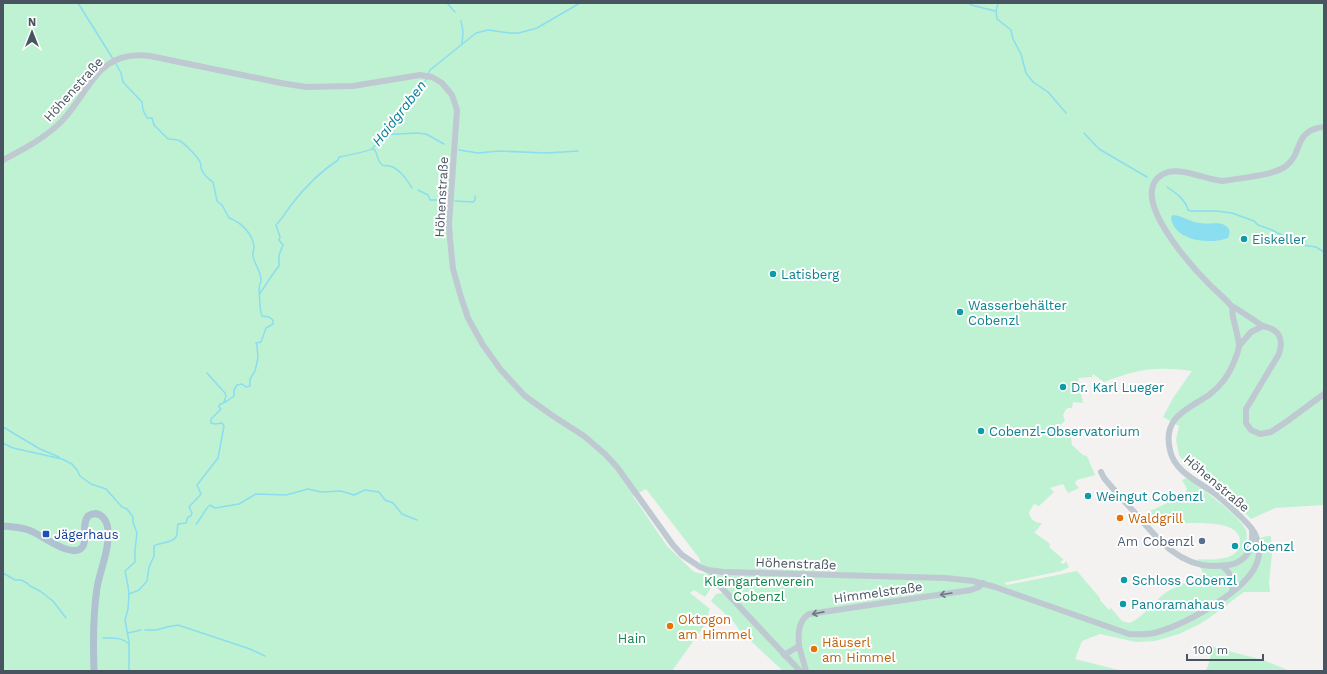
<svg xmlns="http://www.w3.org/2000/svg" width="1327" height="674" font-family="'Work Sans',sans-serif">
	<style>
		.green { fill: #bff2d2 }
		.water { fill: #8bddf0 }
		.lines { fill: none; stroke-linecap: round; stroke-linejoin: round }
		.stream { stroke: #8bddf0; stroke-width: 1.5 }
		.minor { stroke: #bfc9d1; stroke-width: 6 }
		.major { stroke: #b0c1d1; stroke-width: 7 }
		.oneway { stroke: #6c7882 }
		.culture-dot { fill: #0f9aa8; stroke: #fff; stroke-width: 1.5 }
		.food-dot { fill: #e8710a; stroke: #fff; stroke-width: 1.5 }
		.transit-dot { fill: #1a4fb4; stroke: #fff; stroke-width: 1.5 }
		.service-dot { fill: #5c6f8a; stroke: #fff; stroke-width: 1.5 }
		.labels { text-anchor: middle; stroke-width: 4; stroke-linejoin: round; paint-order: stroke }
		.street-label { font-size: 13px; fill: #485560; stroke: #fff }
		.culture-label { font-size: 13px; fill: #0d838f; stroke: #fff; text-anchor: start }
		.food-label { font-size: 13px; fill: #c56008; stroke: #fff; text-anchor: start }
		.transit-label { font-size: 13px; fill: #164399; stroke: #fff; text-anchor: start }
		.service-label { font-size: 13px; fill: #4e5e75; stroke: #fff; text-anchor: end }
		.park-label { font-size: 13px; fill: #13874b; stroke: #fff }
		.water-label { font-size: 14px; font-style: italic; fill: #08809c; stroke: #fff }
	</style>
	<rect width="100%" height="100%" fill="#f4f1f1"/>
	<g class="green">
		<path d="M 3,3 L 1324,3 L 1324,505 L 1275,508 L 1251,519 L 1229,497 L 1207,479 L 1188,467 L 1179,455 L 1176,440 L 1179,426 L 1163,417 L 1173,398 L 1192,371 C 1155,366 1138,369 1104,382 L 1093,374 L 1092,377 L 1078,378 L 1083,403 L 1073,402 L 1072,408 L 1069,408 L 1066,409 L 1063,415 L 1065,421 L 1059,426 L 1061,435 L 1071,437 L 1072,445 L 1083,455 L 1087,456 L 1095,475 L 1077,480 L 1075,483 L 1079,488 L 1068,493 L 1063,484 L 1050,488 L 1054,492 L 1039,506 L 1034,504 L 1029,512 C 1029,518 1036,524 1042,523 L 1036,531 L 1034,532 L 1035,533 L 1049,543 L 1050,545 L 1049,547 L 1064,560 L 1061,561 L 1061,563 L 1064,564 L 1066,561 L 1069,567 L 1061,571 L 1004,583 L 1007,585 L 1077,571 L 1100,598 L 1100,600 L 1109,610 L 1111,608 L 1122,621 L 1129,623 C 1140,620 1155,601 1165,593 C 1171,589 1178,586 1184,583 L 1189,587 C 1196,588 1199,583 1198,577 L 1203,574 L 1198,559 C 1212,560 1242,561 1240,540 C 1237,516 1185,526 1169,522 C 1166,521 1163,519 1161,518 L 1154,520 L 1146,513 L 1184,495 L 1187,489 L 1182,480 L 1186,478 C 1199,486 1241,517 1246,530 C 1247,534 1246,539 1247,543 C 1259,542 1258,536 1271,536 L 1272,554 L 1269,582 L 1270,592 L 1244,592 L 1209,618 L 1200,624 L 1179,634 L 1155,641 L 1136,642 L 1100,634 L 1082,641 L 1075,659 L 1123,671 L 783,671 L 740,631 L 733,621 L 711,601 L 716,594 L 723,593 L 704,572 L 699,558 L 646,489 L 633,496 L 667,546 L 694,572 L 704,574 L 713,585 L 705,597 L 694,590 L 690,593 L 710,609 L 704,626 L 672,671 L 3,671 Z"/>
		<polygon points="1213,647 1263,660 1290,671 1205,671 1208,666"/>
	</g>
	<path class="water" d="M 1173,215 C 1183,216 1190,222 1200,223 C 1208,225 1219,221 1226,226 C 1231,230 1230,233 1228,238 C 1210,245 1173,241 1171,217 Z"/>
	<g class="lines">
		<g class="stream">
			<polyline points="78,3 113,59"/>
			<polyline points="447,3 455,12"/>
			<polyline points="969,3 971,5 995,11"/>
			<polyline points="998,3 996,11 997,19 1011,30 1013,39 1021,54 1026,73 1033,82 1048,92 1066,113"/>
			<polyline points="461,21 463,32 462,44"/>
			<path d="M 115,62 L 121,73 L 123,82 L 142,102 L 143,110 L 147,118 L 152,118 L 154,125 L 168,139 C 173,139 176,139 180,141 C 185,144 198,157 200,162 C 202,165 200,164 201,168 C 203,173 208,179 213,182 L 217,201 L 222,205 L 229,218 C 241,222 253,234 254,247 C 254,250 252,253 253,256 C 254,264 261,271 261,280 C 261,283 259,285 259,289 C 260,297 259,308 262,316 L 269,317 L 273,320 L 273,324 L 266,328 L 261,342 L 256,343 L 257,346 L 258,358 L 255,371 L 250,379 L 250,386 L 246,387 L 242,384 L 237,385 L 234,390 L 234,396 L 227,401 L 219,405 L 219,407 L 221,409 L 211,419 L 211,423 L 215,424 L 222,423 L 224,426 L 218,458 L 197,485 L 201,494 L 189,507 L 192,513 L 191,516 L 188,517 L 186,523 L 178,524 C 177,528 178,533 176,537 C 171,544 160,542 154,546 L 154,556 L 149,567 L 147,581 L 139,590 L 129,594"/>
			<polyline points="428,75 430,70 476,33 488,30 509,33 519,33 537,28 580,3"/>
			<polyline points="1084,133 1099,149 1147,177"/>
			<polyline points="380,135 417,133 426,134 444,144"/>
			<path d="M 372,149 L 375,150 C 377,154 378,161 381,164 C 384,167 387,165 390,166 C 400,169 407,180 412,188"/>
			<polyline points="459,150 478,153 499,151 547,153 578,151"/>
			<path d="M 1167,187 C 1176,193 1185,199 1188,210 L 1191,211 L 1216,211 L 1232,213 L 1254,221 L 1258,225 L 1272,230 L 1302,245 L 1316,247 L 1324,252"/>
			<polyline points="418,190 428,195 430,200 446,200"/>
			<polyline points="455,201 473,202 475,200 475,196"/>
			<path d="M 260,293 C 267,284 272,274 279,266 L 279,255 L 283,245 L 279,240 L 280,237 L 276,225 C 282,219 286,212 291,205 C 305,187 318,173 338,160 L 339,157 C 344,156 369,151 372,149 C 377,145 378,137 381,133 C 388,124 395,114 403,107 C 414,97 420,91 427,78"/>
			<polyline points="207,373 225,393 226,396 224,402"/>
			<polyline points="3,427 40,449 59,457"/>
			<polyline points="3,443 13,448 62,459 72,464 77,470 80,476 91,484 106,489 122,507 127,509 133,517 133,522 137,533 135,550 135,562 125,571 128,586 129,594 128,609 125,620 129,642 129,671"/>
			<path d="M 196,524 C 202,518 204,510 210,505 L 215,508 L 239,504 L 256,494 L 286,495 L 308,489 L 321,492 L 341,491 L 354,495 L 365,490 L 379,492 L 385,500 L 393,503 L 402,514 L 417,520"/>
			<polyline points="3,573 15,580 21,580 27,583 30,586 40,591 53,601 66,618"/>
			<polyline points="145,630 156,630 167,627 178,625 250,649 265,656"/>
			<polyline points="128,633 141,630"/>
			<path d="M 103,638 C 112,638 122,637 129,644"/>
		</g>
		<g class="minor">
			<path d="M 3,160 C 24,149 45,138 62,121 C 91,90 98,49 150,56 L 281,83 L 306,87 L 353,86 L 420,75 L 432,77 L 442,83 L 452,95 L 457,110 L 449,224 L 450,239 L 453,269 L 461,297 L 468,318 L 483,345 L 501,370 L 525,396 L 553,416 L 584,436 L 605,454 L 617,467 L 673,545 L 682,555 L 700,567 L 708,570 L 723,572 L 946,578 L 973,581 L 995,587 L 1129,634 C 1138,634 1145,635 1154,633 C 1182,626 1239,595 1254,569 C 1259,560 1261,549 1257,539 C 1255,531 1249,525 1243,519 C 1234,510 1224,501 1214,493 C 1197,481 1174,471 1170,450 C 1162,417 1188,409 1209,395 C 1221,386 1229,375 1234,362 C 1236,357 1239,350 1239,345 C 1238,336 1235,326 1233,317 C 1232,314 1233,310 1232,307 C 1229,302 1214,289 1209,284 C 1191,266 1148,217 1152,190 C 1153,181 1159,175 1168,172 C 1184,168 1206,180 1223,181 C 1239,178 1273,176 1286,166 C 1303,154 1293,130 1324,127"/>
			<path d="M 1232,306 C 1242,312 1251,318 1261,325 C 1264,327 1268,327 1272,329 C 1282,334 1282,345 1279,354 L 1246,409 L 1246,423 L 1251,430 L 1260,434 L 1271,432 L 1286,422 L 1324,394"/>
			<polyline points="1239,346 1251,332 1263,326"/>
			<path d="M 1101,472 L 1104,478 C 1114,490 1125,502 1136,514 C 1157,538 1178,565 1212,566 C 1220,566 1229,566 1236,563 C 1250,557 1253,543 1252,530"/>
			<path d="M 1222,566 C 1232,574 1234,580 1232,592"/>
			<polyline points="712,571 713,578 720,586 800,671"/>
			<polyline points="799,646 806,671"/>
			<path d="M 784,655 L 799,646 C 798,634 798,621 809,614 L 971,590 L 979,587 L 983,583"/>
		</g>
		<path class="major" d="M 3,526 C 12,527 22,527 31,531 C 42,535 74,561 83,546 C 88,536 81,525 88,516 C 99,509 107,519 108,530 C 110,548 100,570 97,588 C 93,615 93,643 94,671"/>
	</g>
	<defs><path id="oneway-shaft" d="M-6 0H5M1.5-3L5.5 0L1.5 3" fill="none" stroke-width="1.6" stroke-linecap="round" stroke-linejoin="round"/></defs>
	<g class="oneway">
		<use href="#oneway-shaft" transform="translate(946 594) rotate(171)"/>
		<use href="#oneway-shaft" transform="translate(818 613) rotate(169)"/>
	</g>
	<g class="culture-dot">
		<circle cx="1244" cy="239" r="4"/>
		<circle cx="773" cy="274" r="4"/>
		<circle cx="960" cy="312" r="4"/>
		<circle cx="1063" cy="387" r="4"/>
		<circle cx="981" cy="431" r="4"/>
		<circle cx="1088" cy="496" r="4"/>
		<circle cx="1235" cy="546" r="4"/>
		<circle cx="1124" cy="580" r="4"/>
		<circle cx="1123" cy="604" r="4"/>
	</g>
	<g class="food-dot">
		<circle cx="1120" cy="518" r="4"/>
		<circle cx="670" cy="626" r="4"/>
		<circle cx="814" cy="649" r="4"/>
	</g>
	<rect class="transit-dot" x="42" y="530" width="8" height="8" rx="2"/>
	<circle class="service-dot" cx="1202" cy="541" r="4"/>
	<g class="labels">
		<g class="street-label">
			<text transform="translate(73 89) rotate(-48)" y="5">Höhenstraße</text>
			<text transform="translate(441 197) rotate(-87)" y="5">Höhenstraße</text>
			<text transform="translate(1217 483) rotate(40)" y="5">Höhenstraße</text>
			<text transform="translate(796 563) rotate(2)" y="5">Höhenstraße</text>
			<text transform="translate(878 592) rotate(-8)" y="5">Himmelstraße</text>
		</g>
		<g class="culture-label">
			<text x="1252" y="244">Eiskeller</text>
			<text x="781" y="279">Latisberg</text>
			<text x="968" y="310">Wasserbehälter<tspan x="968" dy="15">Cobenzl</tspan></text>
			<text x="1071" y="392">Dr. Karl Lueger</text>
			<text x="989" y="436">Cobenzl-Observatorium</text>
			<text x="1096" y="501">Weingut Cobenzl</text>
			<text x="1243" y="551">Cobenzl</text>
			<text x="1132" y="585">Schloss Cobenzl</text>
			<text x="1131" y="609">Panoramahaus</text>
		</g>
		<g class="food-label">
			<text x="1128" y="523">Waldgrill</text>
			<text x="678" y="624">Oktogon<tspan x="678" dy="15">am Himmel</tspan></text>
			<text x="822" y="647">Häuserl<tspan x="822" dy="15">am Himmel</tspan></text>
		</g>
		<g class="transit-label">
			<text x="54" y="539">Jägerhaus</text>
		</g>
		<g class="service-label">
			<text x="1194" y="546">Am Cobenzl</text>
		</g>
		<g class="park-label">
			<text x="759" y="586">Kleingartenverein<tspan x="759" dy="15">Cobenzl</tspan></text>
			<text x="632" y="643">Hain</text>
		</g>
		<g class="water-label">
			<text transform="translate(399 113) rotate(-52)" y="5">Haidgraben</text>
		</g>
	</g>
	<rect width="1327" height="674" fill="none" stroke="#485560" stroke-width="8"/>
	<g transform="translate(32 32)" stroke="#ffffff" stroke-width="3" paint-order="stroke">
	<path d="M0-3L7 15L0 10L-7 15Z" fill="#485560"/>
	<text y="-6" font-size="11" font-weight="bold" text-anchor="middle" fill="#485560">N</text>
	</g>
	<path d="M1187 654v6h76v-6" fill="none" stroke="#485560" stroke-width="2"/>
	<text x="1193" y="654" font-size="12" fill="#485560" stroke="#ffffff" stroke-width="3" paint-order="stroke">100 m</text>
</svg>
